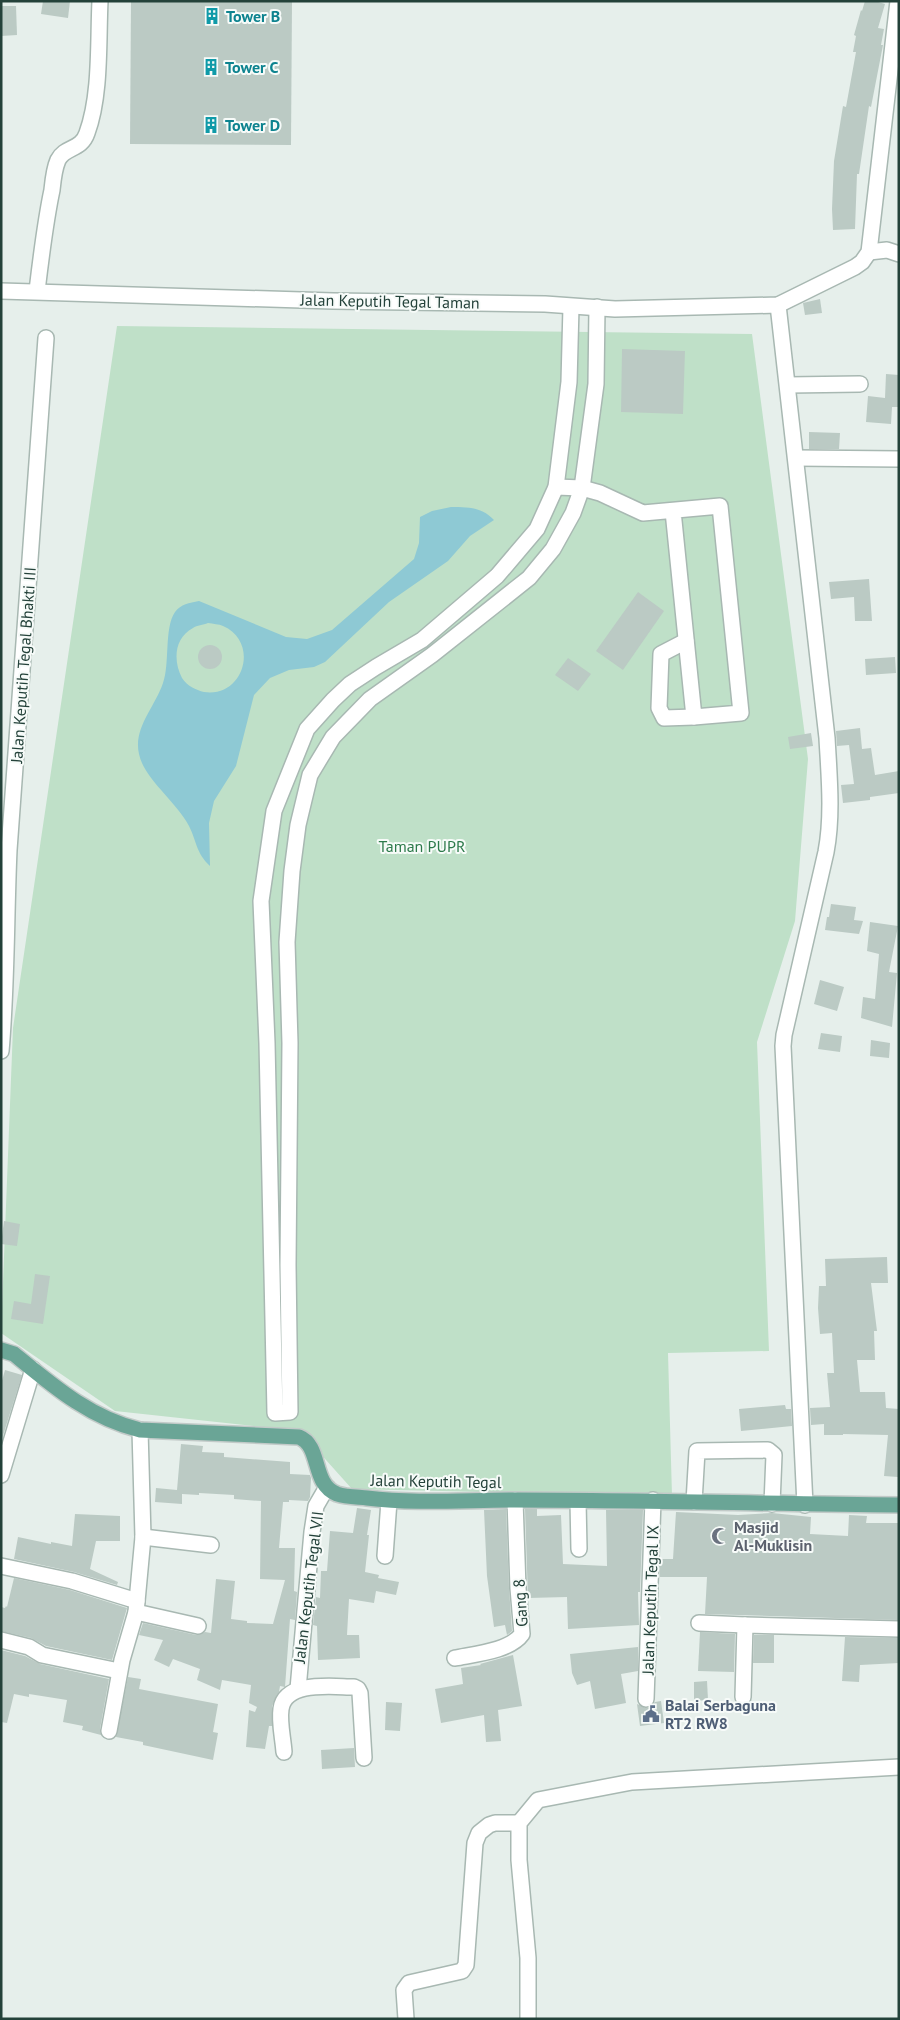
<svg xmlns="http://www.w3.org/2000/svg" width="900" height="2020" font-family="'PT Sans',sans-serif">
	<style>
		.green { fill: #bfe0c8 }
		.water { fill: #8ec9d4; fill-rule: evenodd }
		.building { fill: #bbcac4 }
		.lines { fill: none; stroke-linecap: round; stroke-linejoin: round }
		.minor-casing { stroke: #a8b8b2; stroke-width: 18 }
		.major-casing { stroke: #c2cac8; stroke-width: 18 }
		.minor { stroke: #fff; stroke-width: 15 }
		.major { stroke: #6aa596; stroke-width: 15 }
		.labels { text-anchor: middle; stroke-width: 4; stroke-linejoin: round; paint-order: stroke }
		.culture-label { font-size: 16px; font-weight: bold; fill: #0d838f; stroke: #f7fbf9; text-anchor: start }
		.street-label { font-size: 16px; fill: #24423a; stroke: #f7fbf9 }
		.park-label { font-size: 16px; fill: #2d7a4b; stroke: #f7fbf9 }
		.worship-label { font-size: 16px; font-weight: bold; fill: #5b616d; stroke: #f7fbf9; text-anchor: start }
		.service-label { font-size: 16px; font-weight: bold; fill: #4e5e75; stroke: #f7fbf9; text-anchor: start }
	</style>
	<rect width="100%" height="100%" fill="#e6efeb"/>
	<polygon class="green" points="117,326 752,334 808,759 795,921 757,1042 769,1351 668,1353 672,1496 352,1489 300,1431 115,1411 1,1333 13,1028"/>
	<path class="water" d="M 451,507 C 468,507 482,507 494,520 L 470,536 L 448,561 L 389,602 L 325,662 L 314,667 L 289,670 L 270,678 L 254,695 L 236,766 L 214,801 L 209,823 L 210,866 C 196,853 197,842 189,826 C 176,801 144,779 139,754 C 133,728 155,707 163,683 C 170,664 164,628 175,612 C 181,604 189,603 199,601 L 286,637 L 307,639 L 332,630 L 414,559 L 419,543 L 420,517 L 432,511 ZM 208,623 C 213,624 219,624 223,626 C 260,642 244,698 204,692 C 196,690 187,686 182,678 C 173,661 174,638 193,628 C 197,625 203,625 208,623 Z"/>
	<g class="building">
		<polygon points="43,1 70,1 68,18 41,14"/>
		<polygon points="131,1 292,1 291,145 130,144"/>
		<polygon points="865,1 875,1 885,4 878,28 884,29 881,45 883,45 871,107 869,106 859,174 857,174 855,229 833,230 832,209 834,161 843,106 846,107 856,52 853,52 856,36 854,35 861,10 862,11"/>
		<polygon points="1,6 16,6 17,35 1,36"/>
		<polygon points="820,299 822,313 805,315 803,303"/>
		<polygon points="622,349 685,351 683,414 621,412"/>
		<polygon points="886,374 899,375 899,407 892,407 891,424 866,422 868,396 885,398"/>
		<polygon points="809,432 840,433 839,449 809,449"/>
		<polygon points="869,579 872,621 855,621 854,597 831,599 829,582"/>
		<polygon points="638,592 664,611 623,670 596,651"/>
		<circle cx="210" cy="657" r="12"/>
		<polygon points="895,657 896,673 866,675 865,659"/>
		<polygon points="568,658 591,674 578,691 555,675"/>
		<polygon points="860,728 862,749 871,748 875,775 899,771 899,793 870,797 870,800 843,803 841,785 854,784 849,745 837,746 836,731"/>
		<polygon points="811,733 813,746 790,749 788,737"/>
		<polygon points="831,904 856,907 854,920 863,921 859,934 825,930 827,917 829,917"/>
		<polygon points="870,922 898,926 889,972 897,973 892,1027 861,1018 863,997 875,999 879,954 867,951"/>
		<polygon points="820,980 844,987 837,1011 814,1004"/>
		<polygon points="821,1033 842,1036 840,1052 818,1049"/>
		<polygon points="871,1040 890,1043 889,1058 870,1056"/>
		<polygon points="4,1221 20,1224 17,1246 1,1244"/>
		<polygon points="887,1257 888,1283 871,1283 877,1331 874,1331 875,1360 857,1360 860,1392 885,1392 886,1408 899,1409 898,1477 884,1476 888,1435 843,1434 843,1435 824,1435 824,1424 811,1425 810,1408 830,1407 827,1373 834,1373 832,1333 820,1334 818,1308 819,1286 826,1286 825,1259"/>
		<polygon points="35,1274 50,1276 43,1324 11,1319 14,1301 31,1304"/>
		<polygon points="5,1370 22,1375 1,1442 1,1384"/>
		<polygon points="785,1405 786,1409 791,1409 792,1426 741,1431 739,1409"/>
		<polygon points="181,1444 203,1446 202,1452 224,1453 224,1457 290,1462 290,1474 310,1475 311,1478 310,1497 308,1501 289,1500 289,1502 283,1502 279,1548 295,1548 294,1591 297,1592 295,1620 290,1619 285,1687 280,1686 279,1692 272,1706 272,1726 269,1726 265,1749 246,1747 249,1710 255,1712 257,1707 249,1703 251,1685 222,1680 220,1690 197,1680 200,1669 173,1659 169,1667 154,1660 163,1640 139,1635 143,1623 196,1635 205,1632 211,1633 216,1579 235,1581 231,1619 247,1621 247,1623 273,1624 285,1580 260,1579 261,1501 234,1499 234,1495 199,1493 199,1495 182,1494 182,1504 155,1502 156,1488 177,1490"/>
		<polygon points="357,1508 371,1510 367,1535 369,1535 365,1572 379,1575 378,1578 399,1582 396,1595 376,1591 374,1603 349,1599 347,1635 359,1635 360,1658 318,1660 317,1626 313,1625 316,1597 320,1598 321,1571 327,1571 330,1531 353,1533"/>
		<polygon points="506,1509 509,1588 512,1631 507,1635 505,1625 494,1627 487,1576 484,1510"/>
		<polygon points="525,1509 537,1509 537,1516 561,1515 563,1564 607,1566 606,1510 643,1510 640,1592 638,1592 639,1625 568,1629 567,1597 528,1598"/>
		<polygon points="676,1512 738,1515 772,1513 811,1517 810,1534 848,1536 849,1515 867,1516 866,1523 899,1523 899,1620 705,1614 707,1577 660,1577 660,1559 673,1559"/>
		<polygon points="75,1514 120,1516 120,1541 96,1541 90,1569 118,1582 117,1585 74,1572 14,1559 18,1537 51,1544 51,1542 72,1546"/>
		<polygon points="14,1578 70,1590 127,1608 112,1660 46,1646 31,1638 1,1631 1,1607 5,1608 6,1606 7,1607"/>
		<polygon points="700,1632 735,1634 734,1672 698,1671"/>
		<polygon points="754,1635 774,1635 774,1663 753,1663"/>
		<polygon points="845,1637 899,1638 899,1663 860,1665 859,1682 842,1681"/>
		<polygon points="638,1647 638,1671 621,1674 626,1703 595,1709 590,1681 577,1685 572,1673 570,1654"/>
		<polygon points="1,1650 25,1656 40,1664 109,1679 100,1729 101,1735 82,1730 83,1726 63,1722 67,1700 29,1694 29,1697 14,1694 7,1723 1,1722"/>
		<polygon points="513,1655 522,1706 498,1710 501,1741 486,1742 484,1715 441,1723 435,1689 463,1684 461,1668 481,1665 480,1664"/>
		<polygon points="128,1677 141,1679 139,1689 218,1704 213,1732 218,1733 213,1760 143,1745 143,1742 116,1737"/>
		<polygon points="707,1681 708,1700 694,1701 694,1682"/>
		<polygon points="661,1701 664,1723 640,1726 637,1704 646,1708 651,1707 655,1702"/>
		<polygon points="386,1702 402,1703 400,1731 385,1730"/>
		<polygon points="354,1748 355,1767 322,1769 321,1750"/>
	</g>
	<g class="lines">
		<g class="minor-casing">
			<g id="minor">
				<polyline points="869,252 887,250 899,254"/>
				<polyline points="1,291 333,301 545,304 615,309 778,305 855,267 862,262 869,252 898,1"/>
				<path d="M 37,291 C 41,257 45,223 52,190 C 53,180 54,169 58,160 C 65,146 81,151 87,133 C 101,95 98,42 100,1"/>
				<path d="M 778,305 L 827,738 C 829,775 833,815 826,852 L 784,1035 L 783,1046 L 805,1505"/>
				<polyline points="571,307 569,382 556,487 537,529 497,576 422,640 376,667 350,684 333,700 307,729 274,811 261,901 267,1043 275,1413 290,1412 288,1265 290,1043 287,942 292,871 298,825 310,775 333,737 370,699 432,655 529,578 553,549 573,513 582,488 596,384 597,307"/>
				<polyline points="788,385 860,384"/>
				<polyline points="796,458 899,459"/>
				<polyline points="556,487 582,488 600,493 643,513 720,506 741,713 694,717 673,511"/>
				<polyline points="686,641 661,654 659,708 664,718 694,717"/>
				<path d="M 1,1051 C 7,984 6,917 9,850 L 46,338"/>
				<polyline points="1,1475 33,1369"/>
				<polyline points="578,1501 579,1549"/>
				<polyline points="694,1502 697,1451 768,1450 774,1455 772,1504"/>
				<polyline points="143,1537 211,1545"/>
				<polyline points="385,1556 389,1501"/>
				<polyline points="1,1566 72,1581 137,1601"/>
				<polyline points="136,1612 198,1626"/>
				<polyline points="699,1623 745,1625"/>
				<polyline points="1,1640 29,1647 42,1655 119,1671"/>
				<path d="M 455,1658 C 475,1654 510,1651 522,1634 L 518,1588 L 515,1500"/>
				<polyline points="298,1689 312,1532 316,1506 327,1487"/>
				<polyline points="743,1697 745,1625 899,1629"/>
				<polyline points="646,1699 653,1500"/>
				<polyline points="109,1731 122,1660 136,1612 143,1537 140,1430"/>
				<path d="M 284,1752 C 283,1738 279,1722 281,1709 C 285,1680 333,1687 354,1687 L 358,1689 L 360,1693 L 364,1758"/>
				<polyline points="406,2019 404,1990 409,1983 462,1971 466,1965 475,1843 479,1833 489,1825 495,1823 519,1823"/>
				<polyline points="528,2019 528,1958 519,1860 519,1823 538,1800 632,1782 899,1767"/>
			</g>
		</g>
		<g class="major-casing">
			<path id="major" d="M 1,1350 L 14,1354 C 53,1386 90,1418 140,1430 L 299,1437 C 322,1446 311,1484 337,1494 C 346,1497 358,1497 367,1498 C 415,1504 465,1500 514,1500 C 642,1500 770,1504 899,1505"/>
		</g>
		<use href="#minor" class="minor"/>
		<use href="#major" class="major"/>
	</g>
	<defs>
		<g id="building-bare" transform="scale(1.35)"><path d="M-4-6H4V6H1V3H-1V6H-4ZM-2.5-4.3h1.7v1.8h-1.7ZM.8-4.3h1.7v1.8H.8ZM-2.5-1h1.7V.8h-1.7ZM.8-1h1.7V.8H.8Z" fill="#0f9aa8" stroke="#f7fbf9" stroke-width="2.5" paint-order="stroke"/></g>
		<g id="mosque-bare" transform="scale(1.35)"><path d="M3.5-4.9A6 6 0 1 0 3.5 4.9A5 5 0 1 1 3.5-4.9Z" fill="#6b7280" stroke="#f7fbf9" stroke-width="2.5" paint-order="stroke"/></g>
		<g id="civic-bare" transform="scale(1.35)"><path d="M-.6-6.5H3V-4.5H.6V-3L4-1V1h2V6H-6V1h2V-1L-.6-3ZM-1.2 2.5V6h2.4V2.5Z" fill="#5c6f8a" stroke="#f7fbf9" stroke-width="2.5" paint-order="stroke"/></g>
	</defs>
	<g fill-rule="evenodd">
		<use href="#building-bare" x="212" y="16"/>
		<use href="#building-bare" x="211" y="67"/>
		<use href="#building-bare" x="211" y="125"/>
		<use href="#mosque-bare" x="720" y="1536"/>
		<use href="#civic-bare" x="651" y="1714"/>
	</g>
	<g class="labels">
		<g class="culture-label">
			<text x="226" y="22">Tower B</text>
			<text x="225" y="73">Tower C</text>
			<text x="225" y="131">Tower D</text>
		</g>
		<g class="street-label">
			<text transform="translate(390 301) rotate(1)" y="6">Jalan Keputih Tegal Taman</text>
			<text transform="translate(23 665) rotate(-86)" y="6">Jalan Keputih Tegal Bhakti III</text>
			<text transform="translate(436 1481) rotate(1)" y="6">Jalan Keputih Tegal</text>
			<text transform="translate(308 1587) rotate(-83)" y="6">Jalan Keputih Tegal VII</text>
			<text transform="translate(650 1600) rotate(-88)" y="6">Jalan Keputih Tegal IX</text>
			<text transform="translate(520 1603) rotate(-94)" y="6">Gang 8</text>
		</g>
		<g class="park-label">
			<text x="422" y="852">Taman PUPR</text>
		</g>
		<g class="worship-label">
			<text x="734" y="1533">Masjid<tspan x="734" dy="18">Al-Muklisin</tspan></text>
		</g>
		<g class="service-label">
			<text x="665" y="1711">Balai Serbaguna<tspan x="665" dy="18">RT2 RW8</tspan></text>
		</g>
	</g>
	<rect width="900" height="2020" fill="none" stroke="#24423a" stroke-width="5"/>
</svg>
